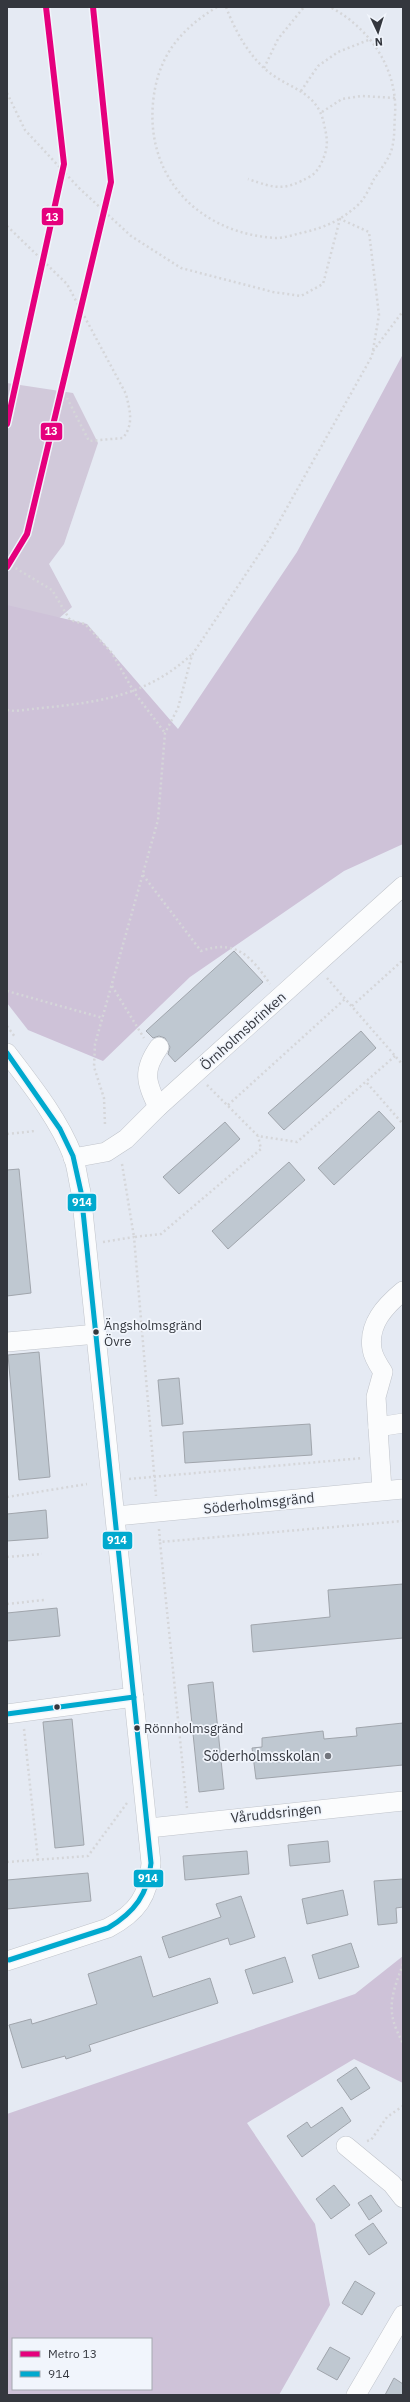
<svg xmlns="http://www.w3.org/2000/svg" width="410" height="2402" font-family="'IBM Plex Sans',sans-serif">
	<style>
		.green { fill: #d1c9da }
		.forest { fill: #cec2d8; fill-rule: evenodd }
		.building { fill: #bfc8d1; stroke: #a0a5ac }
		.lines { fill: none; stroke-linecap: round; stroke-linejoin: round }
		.minor-casing { stroke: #c0c4cb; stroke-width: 20 }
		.path { stroke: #d5d6d9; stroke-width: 2.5; stroke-dasharray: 2 3; stroke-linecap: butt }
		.minor { stroke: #fbfcfd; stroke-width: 19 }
		.bus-1-casing { stroke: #f1f5fc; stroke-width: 8 }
		.bus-1 { stroke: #00a9ce; stroke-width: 5 }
		.metro-1-casing { stroke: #f1f5fc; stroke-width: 9 }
		.metro-1 { stroke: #e5007d; stroke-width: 6 }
		.bus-dot { fill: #34373e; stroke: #f1f5fc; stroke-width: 1.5 }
		.poi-dot { fill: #72767d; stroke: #f1f5fc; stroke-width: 1.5 }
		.labels { text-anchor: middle; stroke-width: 3.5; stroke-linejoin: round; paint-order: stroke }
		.bus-label { font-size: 13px; fill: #34373e; stroke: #f1f5fc; text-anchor: start }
		.street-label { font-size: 14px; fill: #34373e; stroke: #f1f5fc }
		.poi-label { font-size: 14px; fill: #34373e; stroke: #f1f5fc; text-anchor: end }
		.line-badge { stroke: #f1f5fc; stroke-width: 1.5 }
		.badge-label { font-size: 11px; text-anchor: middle; font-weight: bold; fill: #fff }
	</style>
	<rect width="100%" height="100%" fill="#e5eaf3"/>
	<polygon class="green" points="7,383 73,393 98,443 64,544 49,564 72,607 43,632 7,624"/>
	<g class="forest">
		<polygon points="403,354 403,844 344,871 190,977 103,1061 28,1030 7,1003 7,605 87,624 178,729 297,552"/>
		<path d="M 403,1956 L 403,2083 L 354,2059 L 247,2123 L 315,2224 L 330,2305 L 279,2395 L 7,2395 L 7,2114 L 355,1994 ZM 13,2339 L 151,2339 L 151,2389 L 13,2389 Z"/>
	</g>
	<g class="building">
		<polygon points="234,951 263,982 175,1062 168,1054 170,1047 165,1038 159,1036 153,1038 146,1031"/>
		<polygon points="361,1031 376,1048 284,1130 268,1113"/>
		<polygon points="379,1111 395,1128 334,1185 318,1168"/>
		<polygon points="225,1122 240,1139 179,1194 163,1177"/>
		<polygon points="289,1162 305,1180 228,1249 212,1231"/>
		<polygon points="19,1169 31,1293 7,1296 7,1170"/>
		<polygon points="39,1352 50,1477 19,1480 8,1355"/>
		<polygon points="179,1378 183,1424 162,1426 158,1380"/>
		<polygon points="310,1424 312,1455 185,1463 183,1432"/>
		<polygon points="46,1510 48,1538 7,1541 7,1514"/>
		<polygon points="403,1584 403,1638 253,1652 251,1625 330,1617 328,1590"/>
		<polygon points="57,1608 60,1636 7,1641 7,1613"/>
		<polygon points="213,1682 224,1789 199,1792 188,1685"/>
		<polygon points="72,1719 84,1845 55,1848 43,1722"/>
		<polygon points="403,1723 403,1765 256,1779 252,1748 262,1747 262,1738 323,1731 324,1739 357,1736 356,1728"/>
		<polygon points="328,1841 330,1862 290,1866 288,1845"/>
		<polygon points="247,1851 249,1874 185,1880 183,1856"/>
		<polygon points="88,1873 91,1901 7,1909 7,1880"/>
		<polygon points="403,1879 403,1907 396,1908 397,1923 378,1925 374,1881"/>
		<polygon points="343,1890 348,1915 307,1924 302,1899"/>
		<polygon points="241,1896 255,1937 230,1945 228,1938 169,1958 162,1937 221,1917 216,1904"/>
		<polygon points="351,1943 359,1967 319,1979 312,1955"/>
		<polygon points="141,1956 153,1997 210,1978 218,2003 89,2045 91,2051 66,2059 65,2056 22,2068 9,2025 31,2019 32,2024 97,2004 88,1974"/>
		<polygon points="285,1957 293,1982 253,1994 245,1970"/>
		<polygon points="356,2067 370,2088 351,2100 337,2080"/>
		<polygon points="342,2107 351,2121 302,2157 287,2136 307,2122 311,2128"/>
		<polygon points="334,2185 350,2205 331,2219 316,2199"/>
		<polygon points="371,2195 382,2211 369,2220 358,2203"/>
		<polygon points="373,2223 387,2243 369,2255 355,2235"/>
		<polygon points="355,2281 375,2293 362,2315 342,2303"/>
		<polygon points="330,2347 350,2358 337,2380 317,2369"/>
		<polygon points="394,2378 403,2384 403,2395 385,2395"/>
	</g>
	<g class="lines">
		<g class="minor-casing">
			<g id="minor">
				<path d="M 7,1053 C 32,1086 58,1118 73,1156 C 77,1167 78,1181 81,1192 L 151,1863 C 149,1896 137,1913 108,1928 L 7,1961"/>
				<path d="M 158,1107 C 146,1082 142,1071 159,1047"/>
				<polyline points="73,1158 106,1152 126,1139 158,1107 403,886"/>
				<polyline points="7,1342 97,1334"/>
				<polyline points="378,1427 403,1423"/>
				<path d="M 382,1490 L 376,1397 L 383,1372 C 379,1366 373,1357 372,1349 C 368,1324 385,1306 403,1291"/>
				<polyline points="116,1516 403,1489"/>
				<polyline points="7,1714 134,1697"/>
				<polyline points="149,1828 403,1801"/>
				<polyline points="346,2146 392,2184 403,2198"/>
				<polyline points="356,2395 403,2315"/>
			</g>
		</g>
		<g class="path">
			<path d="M 217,7 C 179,30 157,58 153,103 C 146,180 202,234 276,238 C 284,238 293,235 301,233 C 324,228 342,220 359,204 C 365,198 370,187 374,179 C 380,170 390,158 392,148 C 395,137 394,126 395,115 C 398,69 370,28 330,7"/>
			<path d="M 226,7 C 235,30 246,51 264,68 C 286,89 317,89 324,124 C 326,133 328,141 326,150 C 324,159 318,172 311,176 C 284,191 277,189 248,179"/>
			<polyline points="264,68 278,39 304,7"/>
			<polyline points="301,91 318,66 338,52 371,39"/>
			<polyline points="7,93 25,130 79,188 131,236 181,268 273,292 301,296 323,284 340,219 369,232 379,315 372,356 270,538 192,655 178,708 165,733 158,820 95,1044 94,1067 104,1098 105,1125"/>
			<polyline points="322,112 342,99 362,96 396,98"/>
			<path d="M 7,226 L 67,284 L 126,394 C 130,411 134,424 123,438 L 89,441 L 67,398"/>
			<polyline points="373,351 403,311"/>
			<polyline points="7,563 52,590 70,620 85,624 112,653 134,692 165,733"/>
			<path d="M 7,710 L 15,711 C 82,703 139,703 191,655"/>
			<path d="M 143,875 L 201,951 C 236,939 251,956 270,984"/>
			<polyline points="327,978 403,1065"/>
			<polyline points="112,986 144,1038"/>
			<polyline points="7,991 103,1018"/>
			<polyline points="352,1006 403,960"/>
			<polyline points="7,1026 15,1037"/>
			<polyline points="367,1083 403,1124"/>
			<polyline points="207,1085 258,1136 297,1142 395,1056"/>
			<polyline points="228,1105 345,999"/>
			<polyline points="7,1134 35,1131"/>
			<polyline points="122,1164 134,1237 161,1234 261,1149 258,1136"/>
			<polyline points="103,1242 134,1237 156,1496"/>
			<polyline points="129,1479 363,1458"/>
			<polyline points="7,1497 87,1484"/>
			<polyline points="159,1529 160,1542"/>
			<polyline points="7,1557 42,1554"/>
			<polyline points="7,1604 44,1600"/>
			<polyline points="24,1729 38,1860"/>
			<polyline points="187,1808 160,1542 403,1521"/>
			<polyline points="7,1862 88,1856 127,1803"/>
			<path d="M 403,1964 C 391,1997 385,2011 403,2043"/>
			<polyline points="367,2141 371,2140 387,2117 403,2106"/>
		</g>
		<use href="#minor" class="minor"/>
		<g class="bus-1-casing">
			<g id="bus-1">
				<path d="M 7,1053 L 60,1129 L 73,1156 L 81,1192 L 151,1863 C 148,1894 135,1912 108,1928 L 9,1960"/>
				<polyline points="7,1714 134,1697"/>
			</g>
		</g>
		<use href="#bus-1" class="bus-1"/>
		<g class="metro-1-casing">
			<g id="metro-1">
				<polyline points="7,424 64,164 46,7"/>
				<polyline points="7,567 27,534 111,182 93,7"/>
			</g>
		</g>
		<use href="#metro-1" class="metro-1"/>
	</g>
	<g class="bus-dot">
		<circle cx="96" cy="1332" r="3.5"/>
		<circle cx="57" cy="1707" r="3.5"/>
		<circle cx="137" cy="1728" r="3.5"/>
	</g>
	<circle class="poi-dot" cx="328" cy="1756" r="4"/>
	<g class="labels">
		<g class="bus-label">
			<text x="104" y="1330">Ängsholmsgränd<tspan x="104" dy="16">Övre</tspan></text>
			<text x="144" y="1733">Rönnholmsgränd</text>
		</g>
		<g class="street-label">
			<text transform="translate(243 1031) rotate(-42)" y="5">Örnholmsbrinken</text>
			<text transform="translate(259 1503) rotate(-6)" y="5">Söderholmsgränd</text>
			<text transform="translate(276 1813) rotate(-6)" y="5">Våruddsringen</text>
		</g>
		<g class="poi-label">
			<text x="320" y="1761">Söderholmsskolan</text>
		</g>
	</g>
	<g class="line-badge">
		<rect x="41" y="207" width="23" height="19" rx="4" fill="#e5007d"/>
		<rect x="40" y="422" width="23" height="19" rx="4" fill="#e5007d"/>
		<rect x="67" y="1193" width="30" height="19" rx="4" fill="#00a9ce"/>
		<rect x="102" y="1531" width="31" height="19" rx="4" fill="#00a9ce"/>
		<rect x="133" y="1869" width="31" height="19" rx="4" fill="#00a9ce"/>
	</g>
	<g class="badge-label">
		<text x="52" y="221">13</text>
		<text x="51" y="435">13</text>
		<text x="82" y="1206">914</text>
		<text x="117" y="1544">914</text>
		<text x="148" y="1882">914</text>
	</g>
	<rect width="410" height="2402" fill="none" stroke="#34373e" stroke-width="16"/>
	<rect x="12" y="2338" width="140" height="52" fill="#f1f5fc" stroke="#a5a9b0"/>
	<rect x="20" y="2351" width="20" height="6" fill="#e5007d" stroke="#a5a9b0"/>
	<text x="48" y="2358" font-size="12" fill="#34373e">Metro 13</text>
	<rect x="20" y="2371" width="20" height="6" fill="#00a9ce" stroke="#a5a9b0"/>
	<text x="48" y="2378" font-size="12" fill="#34373e">914</text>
	<g transform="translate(378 32) rotate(176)" stroke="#f1f5fc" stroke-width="3" paint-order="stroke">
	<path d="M0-3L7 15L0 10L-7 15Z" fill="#34373e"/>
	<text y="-6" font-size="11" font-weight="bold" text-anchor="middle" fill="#34373e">N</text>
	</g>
</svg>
